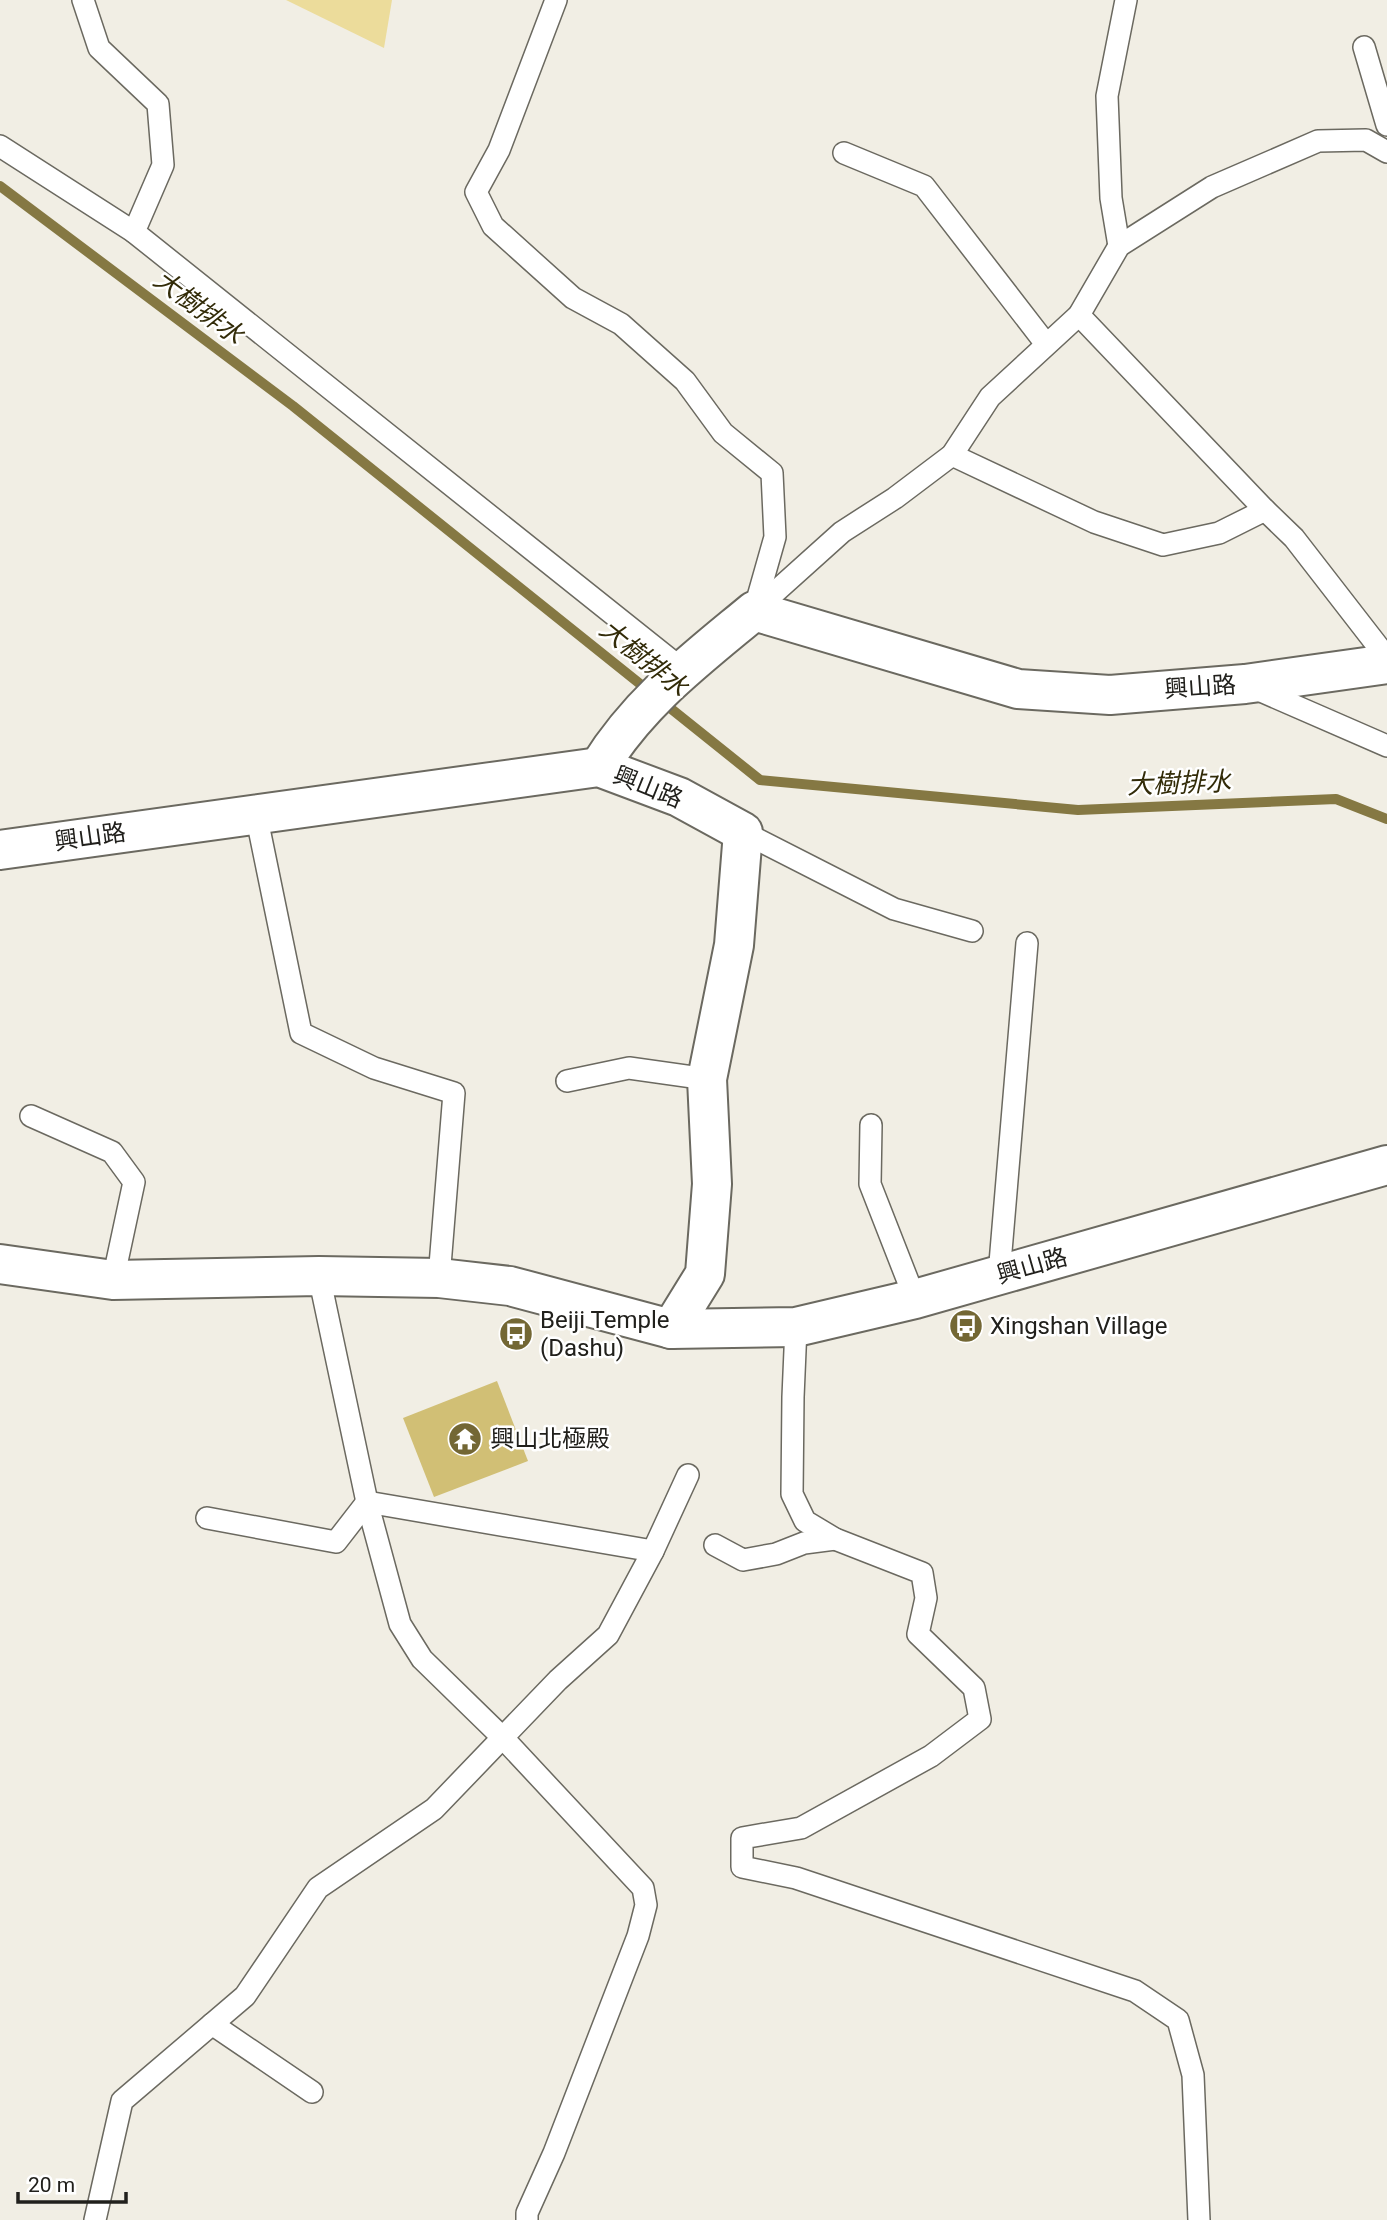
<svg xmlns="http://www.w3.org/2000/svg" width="1387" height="2220" font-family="Roboto,'Noto Sans TC',sans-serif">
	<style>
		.green { fill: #ecdc9b }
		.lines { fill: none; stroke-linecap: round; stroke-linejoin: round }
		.stream { stroke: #857843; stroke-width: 10 }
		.building { fill: #d1bf75 }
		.lane-casing { stroke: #6b6960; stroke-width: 24 }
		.street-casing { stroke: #6b6960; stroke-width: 42 }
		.secondary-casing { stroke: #6b6960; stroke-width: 42 }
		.lane { stroke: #fff; stroke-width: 21 }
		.street { stroke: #fff; stroke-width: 38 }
		.secondary { stroke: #fff; stroke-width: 38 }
		.labels { text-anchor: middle; stroke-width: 5; stroke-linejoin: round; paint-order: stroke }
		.street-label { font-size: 24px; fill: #21201c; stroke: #fff }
		.poi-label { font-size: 24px; fill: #21201c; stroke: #fff; text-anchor: start }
		.water-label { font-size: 26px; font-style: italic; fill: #322b08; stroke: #fff }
	</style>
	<rect width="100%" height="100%" fill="#f1eee4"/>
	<polygon class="green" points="286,0 392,0 384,48"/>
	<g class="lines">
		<polyline class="stream" points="0,186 293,406 760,780 1078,810 1336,799 1387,819"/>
	</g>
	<polygon class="building" points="497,1381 528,1461 434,1497 403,1418"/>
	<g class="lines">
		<g class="lane-casing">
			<g id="lane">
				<polyline points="83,0 99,48 158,104 163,165 134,232 683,670"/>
				<polyline points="556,0 499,150 476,192 493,226 573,298 621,324 685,381 723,433 772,473 775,537 754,611"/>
				<polyline points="1364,47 1387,125"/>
				<polyline points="0,146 134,232"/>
				<polyline points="844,153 924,186 1046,344"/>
				<polyline points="1119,246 1111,198 1107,96 1126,0"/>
				<polyline points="1079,315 1265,510 1294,538 1387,658"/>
				<polyline points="952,455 1094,522 1163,545 1219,533 1265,510"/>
				<polyline points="754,611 842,532 895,498 952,455 990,397 1079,315 1119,246 1212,187 1318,141 1366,140 1387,152"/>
				<polyline points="1254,688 1387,746"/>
				<polyline points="256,814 301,1033 374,1068 454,1093 439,1278"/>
				<polyline points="743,832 894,909 972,931"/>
				<polyline points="567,1081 629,1068 707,1079"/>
				<polyline points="31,1116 112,1152 134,1182 113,1280"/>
				<polyline points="871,1125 870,1184 915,1299"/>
				<polyline points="999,1275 1027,943"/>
				<polyline points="319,1276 367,1502 400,1624 422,1659 503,1738 643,1888 646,1905 638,1936 554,2153 527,2213 527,2220"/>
				<polyline points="796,1327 793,1397 792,1494 805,1521 835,1539 922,1573 926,1598 918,1634 974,1688 980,1719 931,1756 801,1828 742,1838 742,1867 796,1878 1135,1991 1178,2020 1193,2075 1199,2220"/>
				<polyline points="207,1518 336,1542 367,1502 653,1551"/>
				<polyline points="715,1545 743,1560 776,1554 804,1543 835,1539"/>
				<polyline points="212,2024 312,2092"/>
				<polyline points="95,2220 122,2101 245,1996 318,1888 434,1809 558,1680 608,1635 653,1551 688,1475"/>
			</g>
		</g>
		<g class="street-casing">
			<g id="street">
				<path d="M 599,767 C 640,701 695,660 754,611 L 1018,689 L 1110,695 L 1245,684 L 1387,664"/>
				<polyline points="0,850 599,767 679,797 743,832 734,945 707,1079 712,1184 705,1274 671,1329"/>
			</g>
		</g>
		<g class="secondary-casing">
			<polyline id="secondary" points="0,1264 113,1280 319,1276 439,1278 510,1286 671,1329 796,1327 915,1299 1387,1165"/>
		</g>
		<use href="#lane" class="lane"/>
		<use href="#street" class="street"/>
		<use href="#secondary" class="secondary"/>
	</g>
	<defs>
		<g id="bus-disc" transform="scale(1.75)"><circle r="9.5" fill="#736734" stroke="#fff"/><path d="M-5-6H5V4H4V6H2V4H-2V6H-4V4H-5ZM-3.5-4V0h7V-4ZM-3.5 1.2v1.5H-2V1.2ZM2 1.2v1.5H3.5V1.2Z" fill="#fff"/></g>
		<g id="temple-disc" transform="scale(1.75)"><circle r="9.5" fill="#736734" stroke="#fff"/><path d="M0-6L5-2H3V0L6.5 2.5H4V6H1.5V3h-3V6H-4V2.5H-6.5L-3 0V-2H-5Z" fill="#fff"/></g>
	</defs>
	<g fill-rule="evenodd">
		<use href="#bus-disc" x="966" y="1326"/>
		<use href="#bus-disc" x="516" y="1334"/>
		<use href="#temple-disc" x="465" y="1439"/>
	</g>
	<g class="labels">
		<g class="street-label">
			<text transform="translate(1200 687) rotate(-4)" y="8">興山路</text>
			<text transform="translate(648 787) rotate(22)" y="8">興山路</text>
			<text transform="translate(90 837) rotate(-8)" y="8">興山路</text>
			<text transform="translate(1032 1266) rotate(-16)" y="8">興山路</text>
		</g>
		<g class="poi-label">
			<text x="540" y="1328">Beiji Temple<tspan x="540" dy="28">(Dashu)</tspan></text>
			<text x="990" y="1334">Xingshan Village</text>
			<text x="490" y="1447">興山北極殿</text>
		</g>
		<g class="water-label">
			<text transform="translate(199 307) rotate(37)" y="9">大樹排水</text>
			<text transform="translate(644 658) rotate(39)" y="9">大樹排水</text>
			<text transform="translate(1179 783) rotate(-2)" y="9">大樹排水</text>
		</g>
	</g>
	<path d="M18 2192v10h108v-10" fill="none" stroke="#21201c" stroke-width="3.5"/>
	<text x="28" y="2192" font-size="21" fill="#21201c" stroke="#ffffff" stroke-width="5" paint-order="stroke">20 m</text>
</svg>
